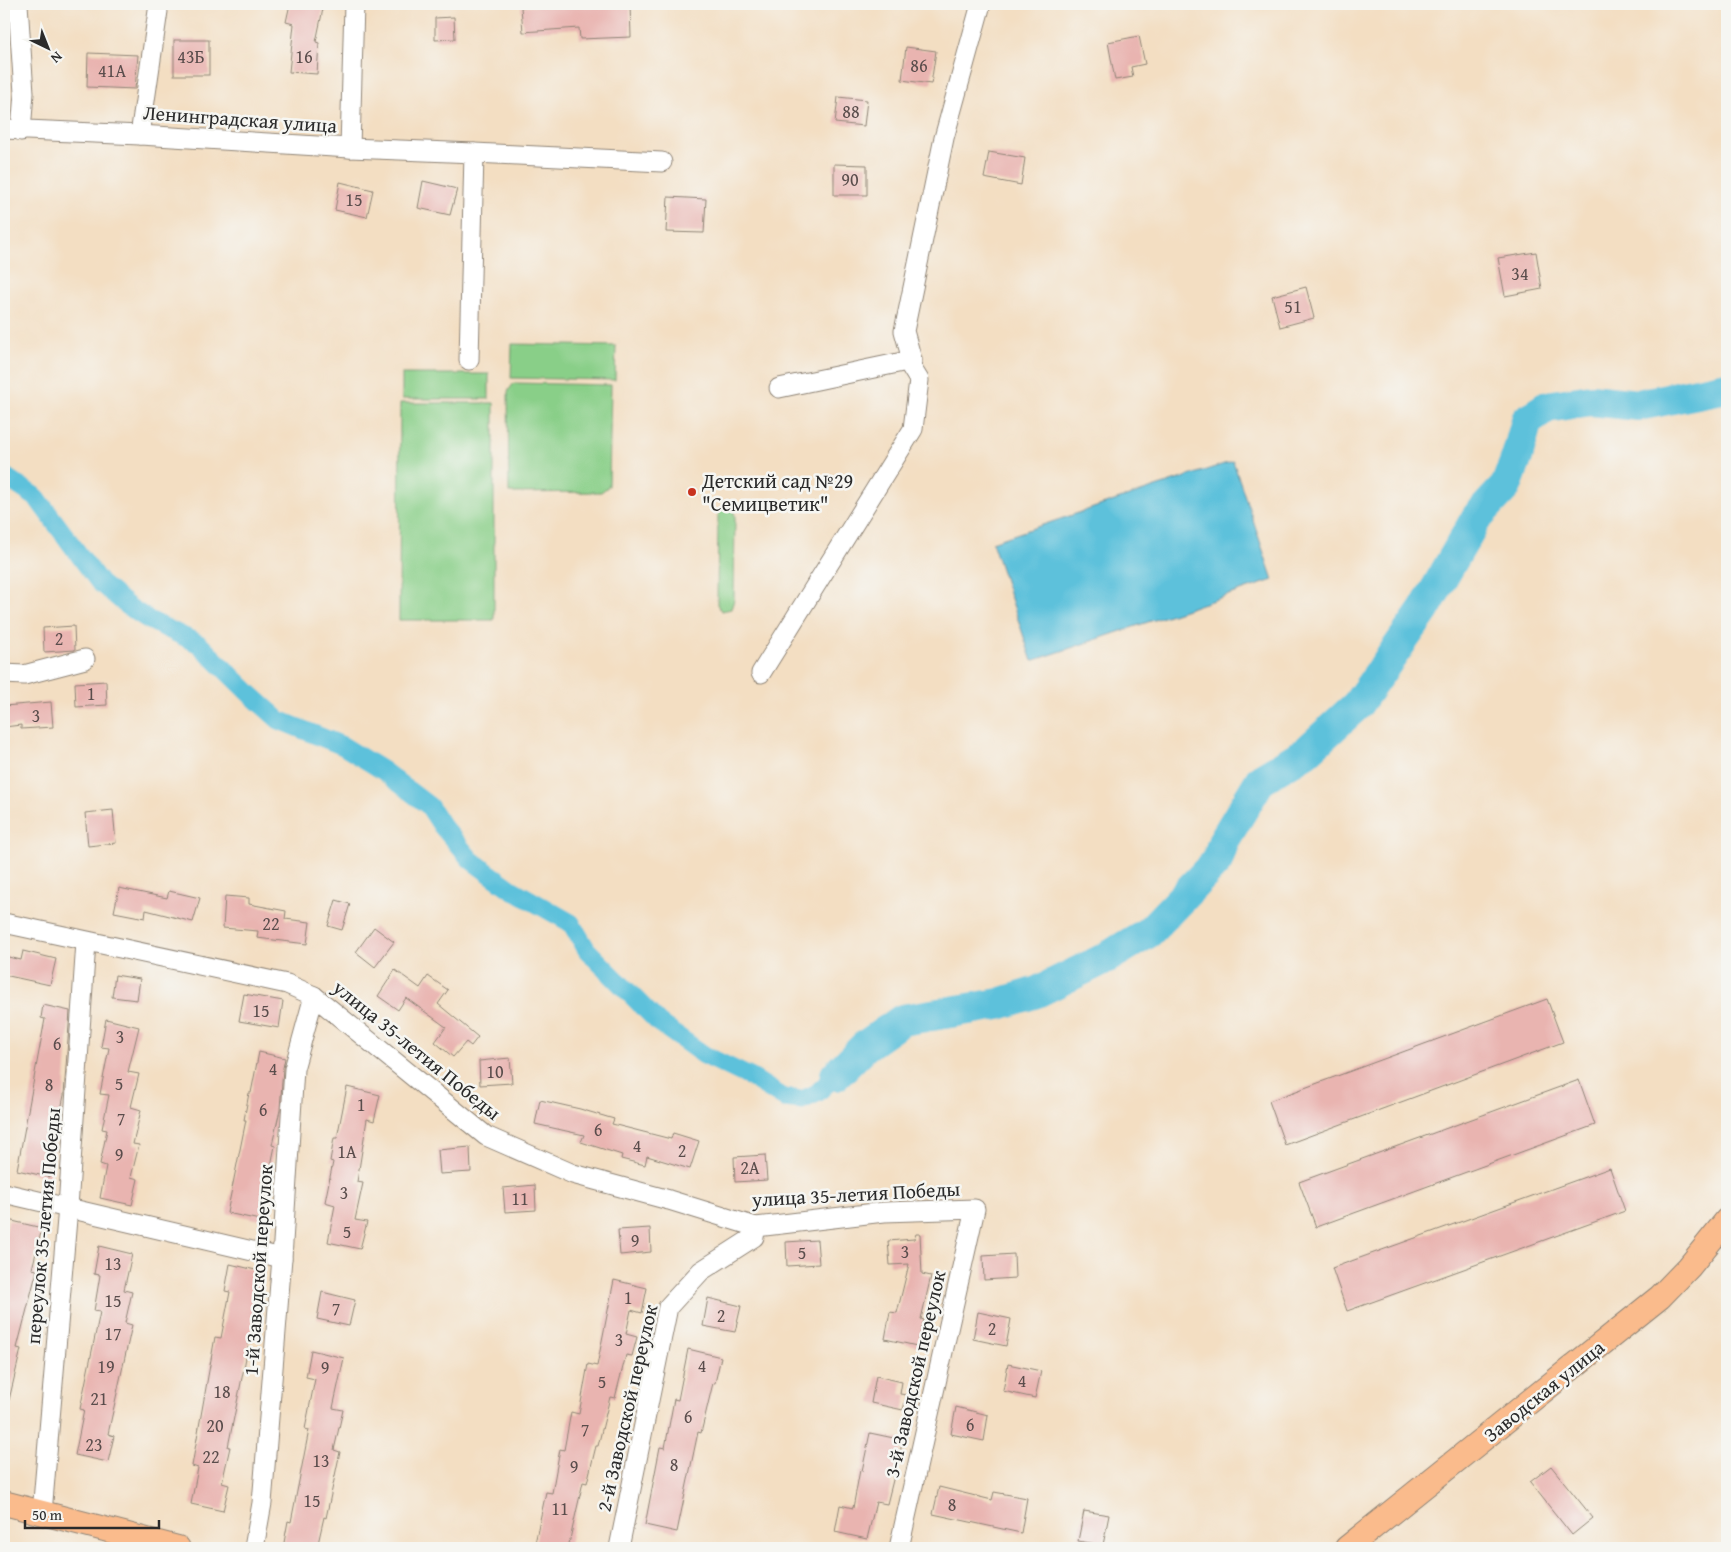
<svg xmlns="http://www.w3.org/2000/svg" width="1731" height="1552" font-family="'Gentium Book Plus',serif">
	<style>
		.green { fill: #89cf88; stroke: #5a7d5a }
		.water { fill: #5dc1db; stroke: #447683 }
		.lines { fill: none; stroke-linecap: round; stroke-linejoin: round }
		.canal { stroke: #5dc1db; stroke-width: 19 }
		.river { stroke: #5dc1db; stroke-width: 32 }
		.building { fill: #e9b4b0 }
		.minor-casing { stroke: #8f8476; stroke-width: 21 }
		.major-casing { stroke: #8f8476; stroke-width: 26 }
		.minor { stroke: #fff; stroke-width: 19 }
		.major { stroke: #fabb8c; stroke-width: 24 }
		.poi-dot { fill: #c8321e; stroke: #f6f6f2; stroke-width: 2 }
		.labels { text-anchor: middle; stroke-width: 5; stroke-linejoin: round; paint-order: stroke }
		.number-label { font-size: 18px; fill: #5a4d4c }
		.street-label { font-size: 20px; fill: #2b2b2b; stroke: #f6f6f2 }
		.poi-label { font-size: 20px; fill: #2b2b2b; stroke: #f6f6f2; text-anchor: start }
	</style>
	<rect width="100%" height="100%" fill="#f6f6f2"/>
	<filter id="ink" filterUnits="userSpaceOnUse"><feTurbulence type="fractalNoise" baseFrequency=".02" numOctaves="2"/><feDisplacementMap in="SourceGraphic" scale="10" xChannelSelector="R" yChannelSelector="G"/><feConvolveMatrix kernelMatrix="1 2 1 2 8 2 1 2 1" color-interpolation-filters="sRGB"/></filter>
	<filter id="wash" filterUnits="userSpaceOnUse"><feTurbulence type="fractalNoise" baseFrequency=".0096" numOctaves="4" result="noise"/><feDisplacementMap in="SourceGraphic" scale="20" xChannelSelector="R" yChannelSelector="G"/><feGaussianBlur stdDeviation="1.12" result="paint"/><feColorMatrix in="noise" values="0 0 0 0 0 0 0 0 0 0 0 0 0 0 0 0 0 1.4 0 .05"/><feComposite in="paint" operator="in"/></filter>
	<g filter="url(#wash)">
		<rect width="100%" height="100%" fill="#f3dec2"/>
		<g class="green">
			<polygon points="512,344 616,346 615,380 511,378"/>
			<rect x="402" y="374" width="87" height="25"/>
			<polygon points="514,383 611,385 609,486 601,492 509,493 508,391"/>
			<polygon points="400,403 494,403 494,620 399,620"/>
			<polygon points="723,508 732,509 735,515 734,600 731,609 722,611 719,608 717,604 718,515 720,511"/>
		</g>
		<polygon class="water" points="1233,461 1273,580 1032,661 992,542"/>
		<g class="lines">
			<polyline class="canal" points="4,476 37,498 100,583 129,607 149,620 199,644 250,694 279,720 343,746 382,770 429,806 442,826 471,860 511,889 571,923 587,950 659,1023 704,1055 752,1078 784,1098 802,1100 817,1093 836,1075"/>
			<polyline class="river" points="836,1075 865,1046 902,1020 999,1004 1037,992 1106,958 1149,932 1217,861 1224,840 1261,779 1306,752 1357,705 1424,610 1477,517 1506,486 1517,457 1527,420 1547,407 1591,400 1638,405 1727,387"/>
		</g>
		<g id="blocks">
			<g class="building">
				<polygon points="290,4 324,4 316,42 319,43 317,74 289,72 294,24 286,22"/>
				<polygon points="563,4 630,4 631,37 580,39 579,28 523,32 521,7"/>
				<polygon points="454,17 455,39 435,40 435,18"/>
				<polygon points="1139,36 1145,64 1131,67 1133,77 1115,80 1108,42"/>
				<rect x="174" y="40" width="35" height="35"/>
				<polygon points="906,47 936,51 931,84 902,80"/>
				<polygon points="88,53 138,55 135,89 87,87"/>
				<polygon points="838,97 867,100 864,126 835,123"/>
				<polygon points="989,152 1025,158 1021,185 984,178"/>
				<polygon points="834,164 867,165 867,195 834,195"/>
				<polygon points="423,181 457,189 450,215 418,208"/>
				<polygon points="340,182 373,190 367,217 335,210"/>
				<polygon points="668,197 706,199 704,233 666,232"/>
				<polygon points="1536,252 1542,289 1505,296 1498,258"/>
				<polygon points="1306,287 1314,318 1280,327 1272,296"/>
				<polygon points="74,626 75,650 44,652 43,628"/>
				<polygon points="106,681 107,705 76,707 75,683"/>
				<polygon points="51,702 53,727 21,729 21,725 4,727 4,706"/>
				<polygon points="113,810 116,843 88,846 85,813"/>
				<polygon points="119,888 167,898 169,891 200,898 193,922 146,910 145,918 114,912"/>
				<polygon points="225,896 249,898 249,904 286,911 285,919 310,922 307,944 257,938 258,931 223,928"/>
				<polygon points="336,900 350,904 342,930 328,926"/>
				<polygon points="374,927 394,942 375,967 356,952"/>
				<polygon points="23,951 56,959 50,985 4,975 4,956 21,960"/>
				<polygon points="395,970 420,988 428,976 448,990 438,1004 478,1037 471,1046 466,1042 453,1057 435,1042 446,1027 406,998 398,1010 378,996"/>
				<polygon points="115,975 140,979 137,1000 112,997"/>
				<polygon points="244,994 283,1001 279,1028 239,1021"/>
				<polygon points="1547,999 1563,1042 1285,1145 1269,1101"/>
				<polygon points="43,1005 70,1011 64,1095 53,1150 55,1151 49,1177 17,1170 45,1019 41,1018"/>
				<polygon points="106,1019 139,1027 128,1072 139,1074 131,1107 141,1110 133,1144 139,1145 131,1177 138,1179 132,1205 100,1198 106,1166 100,1164 107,1130 102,1129 109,1095 100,1094 109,1048 101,1047"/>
				<polygon points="259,1052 285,1058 283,1068 280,1110 272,1145 275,1146 260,1220 227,1213 246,1120 244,1120 249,1093 251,1093"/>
				<polygon points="510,1058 512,1083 480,1085 479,1061"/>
				<polygon points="1579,1080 1595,1125 1316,1227 1299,1182"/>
				<polygon points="347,1087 380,1095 374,1121 367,1119 357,1182 363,1183 355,1220 367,1222 360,1249 328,1242 335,1205 325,1202 333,1162 330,1161 334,1138 337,1138"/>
				<polygon points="540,1100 580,1109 614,1119 612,1124 671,1139 673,1133 699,1141 690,1169 647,1156 645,1165 621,1159 622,1155 581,1142 584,1135 535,1124"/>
				<polygon points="470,1147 471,1172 440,1174 438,1150"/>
				<polygon points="765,1155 767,1180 735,1182 734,1157"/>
				<polygon points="1610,1168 1625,1211 1347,1311 1332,1268"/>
				<polygon points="535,1185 536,1210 505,1212 503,1188"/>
				<polygon points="8,1220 42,1228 32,1269 37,1270 17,1348 21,1349 9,1400 4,1400 4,1264 7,1248 4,1247 4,1244"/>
				<polygon points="650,1228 651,1252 620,1255 618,1230"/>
				<polygon points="916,1234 920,1234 922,1274 931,1276 921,1319 924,1320 917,1346 885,1339 890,1312 897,1313 909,1264 890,1265 888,1241 914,1239"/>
				<polygon points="817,1240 819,1264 787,1266 786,1242"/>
				<polygon points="99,1246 132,1254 124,1290 132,1292 125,1323 132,1325 108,1434 114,1436 108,1462 75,1455 84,1410 80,1409 100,1312 94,1311 100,1275 94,1274"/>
				<polygon points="1014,1254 1015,1278 984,1280 983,1256"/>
				<polygon points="230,1264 264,1272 256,1307 262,1308 256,1334 251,1333 228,1447 230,1447 222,1483 229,1485 223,1511 191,1504 198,1468 192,1466 215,1337 221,1338 230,1292 225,1291"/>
				<polygon points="614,1280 647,1288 642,1313 631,1310 626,1334 637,1337 632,1356 626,1355 615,1398 610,1397 598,1446 596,1446 587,1483 583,1482 568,1548 534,1548 546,1492 552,1493 560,1449 564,1450 571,1412 579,1414 588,1364 597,1366"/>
				<polygon points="322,1292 355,1300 349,1326 317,1319"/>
				<polygon points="708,1298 741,1306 735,1332 703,1326"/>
				<polygon points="978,1312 1011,1319 1006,1346 973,1339"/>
				<polygon points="688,1349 721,1357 715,1383 713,1383 701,1433 698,1432 677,1532 645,1525 660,1447 665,1448 674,1399 678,1400"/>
				<polygon points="311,1350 344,1358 333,1408 343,1410 334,1450 340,1452 326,1518 324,1517 317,1548 283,1548 288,1521 291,1522 309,1430 305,1429 315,1379 306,1377"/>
				<polygon points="1008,1364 1041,1371 1035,1398 1003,1391"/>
				<polygon points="876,1376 902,1382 900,1394 907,1395 903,1410 871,1403"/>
				<polygon points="956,1407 988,1415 984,1441 951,1434"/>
				<polygon points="870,1433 903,1440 887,1504 876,1502 867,1539 835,1532 840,1505 853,1508 860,1470 862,1471"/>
				<polygon points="1551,1466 1593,1518 1572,1535 1530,1482"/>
				<polygon points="939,1487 992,1500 994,1492 1027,1498 1021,1533 933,1514"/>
				<polygon points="1084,1511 1109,1515 1103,1545 1078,1541"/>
			</g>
		</g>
	</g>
	<g filter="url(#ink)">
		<use href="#blocks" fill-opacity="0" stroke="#8f8476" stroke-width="1"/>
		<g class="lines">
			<g class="minor-casing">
				<g id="minor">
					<polyline points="18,4 24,93 21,131"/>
					<polyline points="4,129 140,135 350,148 474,153 469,360"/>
					<polyline points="140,135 158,11"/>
					<polyline points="350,148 354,4"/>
					<polyline points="474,153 662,162"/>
					<polyline points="779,388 912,360"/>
					<polyline points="761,673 913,429 919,380 911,367 912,360 904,331 944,138 981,4"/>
					<polyline points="4,674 24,675 85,659"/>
					<polyline points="4,923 287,984 314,996 486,1136 573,1174 669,1200 756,1227 884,1212 975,1209 899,1548"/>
					<polyline points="4,1193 282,1258"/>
					<polyline points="42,1513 68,1207 86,942"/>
					<polyline points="254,1548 262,1503 282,1258 294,1069 314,996"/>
					<polyline points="619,1548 668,1307 701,1271 754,1237 756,1227"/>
				</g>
			</g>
			<g class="major-casing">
				<g id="major">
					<polyline points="4,1503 178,1548"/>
					<polyline points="1347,1548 1660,1297 1689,1267 1727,1220"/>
				</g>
			</g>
			<use href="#minor" class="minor"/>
			<use href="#major" class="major"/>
		</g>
	</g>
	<circle class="poi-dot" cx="692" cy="492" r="5"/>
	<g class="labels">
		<g class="number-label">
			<text x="191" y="63">43Б</text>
			<text x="304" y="63">16</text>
			<text x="919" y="72">86</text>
			<text x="112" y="77">41А</text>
			<text x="851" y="118">88</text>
			<text x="850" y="186">90</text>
			<text x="354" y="206">15</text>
			<text x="1520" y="280">34</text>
			<text x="1293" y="313">51</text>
			<text x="59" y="645">2</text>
			<text x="91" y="700">1</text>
			<text x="36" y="722">3</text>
			<text x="271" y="930">22</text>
			<text x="261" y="1017">15</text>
			<text x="120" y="1043">3</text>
			<text x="57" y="1050">6</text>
			<text x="273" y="1075">4</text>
			<text x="495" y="1078">10</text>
			<text x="119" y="1090">5</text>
			<text x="49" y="1091">8</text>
			<text x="361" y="1111">1</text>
			<text x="263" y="1116">6</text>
			<text x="121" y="1125">7</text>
			<text x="598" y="1136">6</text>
			<text x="637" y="1152">4</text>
			<text x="682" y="1157">2</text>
			<text x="347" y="1158">1А</text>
			<text x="119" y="1161">9</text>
			<text x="750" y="1174">2А</text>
			<text x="344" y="1199">3</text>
			<text x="520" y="1205">11</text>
			<text x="347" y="1238">5</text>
			<text x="635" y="1247">9</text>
			<text x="905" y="1258">3</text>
			<text x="802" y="1259">5</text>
			<text x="113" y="1270">13</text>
			<text x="628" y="1304">1</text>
			<text x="113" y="1307">15</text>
			<text x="336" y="1315">7</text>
			<text x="721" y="1322">2</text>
			<text x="992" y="1335">2</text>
			<text x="113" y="1340">17</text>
			<text x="619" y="1346">3</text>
			<text x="702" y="1372">4</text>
			<text x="106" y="1373">19</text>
			<text x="325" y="1374">9</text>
			<text x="1022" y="1387">4</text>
			<text x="602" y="1388">5</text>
			<text x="222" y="1398">18</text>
			<text x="99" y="1405">21</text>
			<text x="688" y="1423">6</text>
			<text x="970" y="1431">6</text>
			<text x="215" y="1432">20</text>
			<text x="585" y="1436">7</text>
			<text x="94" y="1451">23</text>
			<text x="211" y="1463">22</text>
			<text x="321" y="1467">13</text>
			<text x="674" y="1471">8</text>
			<text x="574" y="1473">9</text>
			<text x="312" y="1507">15</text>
			<text x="952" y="1511">8</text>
			<text x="560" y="1515">11</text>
		</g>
		<g class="street-label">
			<text transform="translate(240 119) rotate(4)" y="7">Ленинградская улица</text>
			<text transform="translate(417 1050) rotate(39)" y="7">улица 35-летия Победы</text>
			<text transform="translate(856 1194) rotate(-3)" y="7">улица 35-летия Победы</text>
			<text transform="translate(43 1226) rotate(-85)" y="7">переулок 35-летия Победы</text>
			<text transform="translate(258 1270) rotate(-86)" y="7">1-й Заводской переулок</text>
			<text transform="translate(915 1374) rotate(-77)" y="7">3-й Заводской переулок</text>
			<text transform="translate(1544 1391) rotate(-39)" y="7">Заводская улица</text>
			<text transform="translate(627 1408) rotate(-77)" y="7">2-й Заводской переулок</text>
		</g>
		<g class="poi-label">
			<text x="702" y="488">Детский сад №29<tspan x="702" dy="23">"Семицветик"</tspan></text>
		</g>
	</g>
	<rect width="1731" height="1552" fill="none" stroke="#f6f6f2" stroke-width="20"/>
	<g transform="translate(48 48) rotate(137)" stroke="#f6f6f2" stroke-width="4" paint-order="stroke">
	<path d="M0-4L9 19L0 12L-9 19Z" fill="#2b2b2b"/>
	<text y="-8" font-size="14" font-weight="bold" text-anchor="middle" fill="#2b2b2b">N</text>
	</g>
	<path d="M25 1520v8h134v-8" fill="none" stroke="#2b2b2b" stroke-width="2.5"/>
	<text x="32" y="1520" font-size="15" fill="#2b2b2b" stroke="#f6f6f2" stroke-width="4" paint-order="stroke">50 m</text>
</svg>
